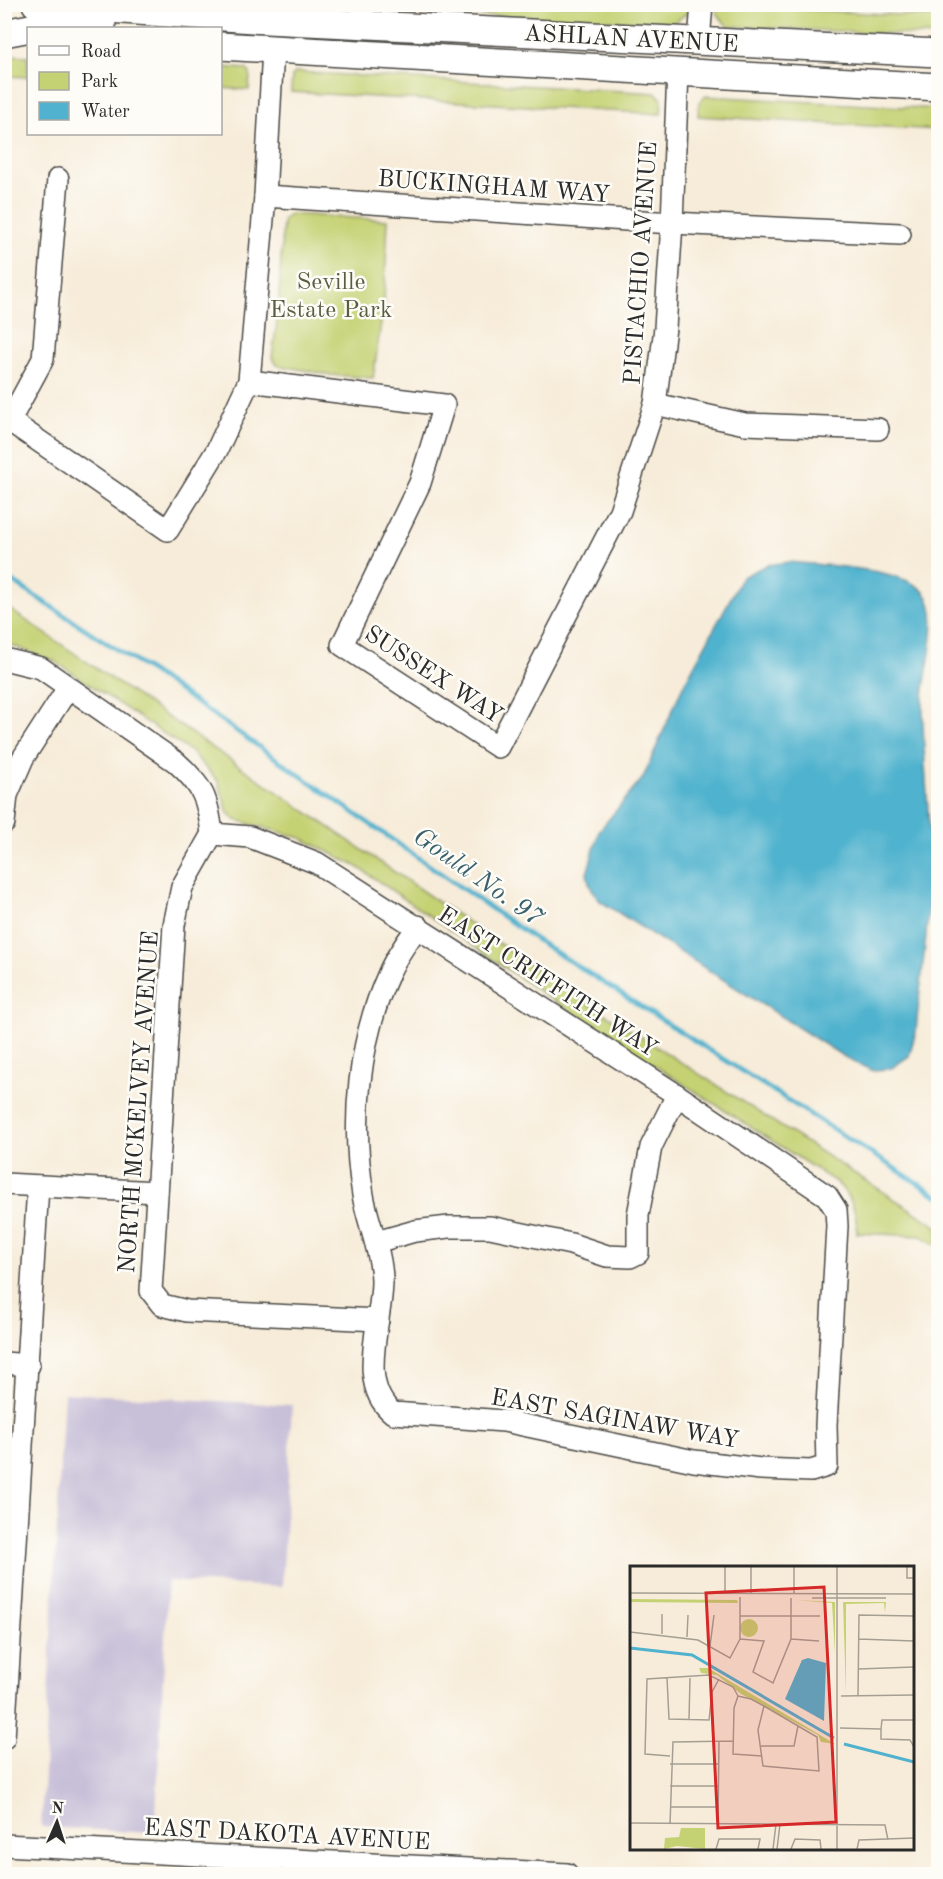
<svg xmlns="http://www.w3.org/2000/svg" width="943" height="1879" font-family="'Old Standard TT',serif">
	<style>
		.industrial { fill: #c8bfd8 }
		.green { fill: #c5d273; stroke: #787e4f; stroke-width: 1.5 }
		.water { fill: #50b2ce; stroke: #3e6e7c; stroke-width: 1.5 }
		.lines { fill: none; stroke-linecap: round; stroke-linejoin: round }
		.stream { stroke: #50b2ce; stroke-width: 4.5 }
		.minor-casing { stroke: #4a4845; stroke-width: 24 }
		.major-casing { stroke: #4a4845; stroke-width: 30 }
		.minor { stroke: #fff; stroke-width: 21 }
		.major { stroke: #fff; stroke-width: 27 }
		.labels { text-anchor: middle; stroke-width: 5; stroke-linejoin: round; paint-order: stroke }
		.street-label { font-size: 24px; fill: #2b2b2b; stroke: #fdfcf7 }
		.park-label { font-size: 24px; fill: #595d41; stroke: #fdfcf7 }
		.water-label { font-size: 26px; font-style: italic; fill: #3a616c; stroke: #fdfcf7 }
		.inset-river { fill: none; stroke: #50b2ce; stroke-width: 3 }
		.inset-road { fill: none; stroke: #a59f93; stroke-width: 1.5 }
		.view { fill: #d62828; fill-opacity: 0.15; stroke: #d62828; stroke-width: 3 }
		.inset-edge { fill: none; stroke: #2b2b2b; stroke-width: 3 }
	</style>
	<rect width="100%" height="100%" fill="#fdfcf7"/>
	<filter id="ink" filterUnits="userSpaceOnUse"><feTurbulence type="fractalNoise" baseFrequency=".0167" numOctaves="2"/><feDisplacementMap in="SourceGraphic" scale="12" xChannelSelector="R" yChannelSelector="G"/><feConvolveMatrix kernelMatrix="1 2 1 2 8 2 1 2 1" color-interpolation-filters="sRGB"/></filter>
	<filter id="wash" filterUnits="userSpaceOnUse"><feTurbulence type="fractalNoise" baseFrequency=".008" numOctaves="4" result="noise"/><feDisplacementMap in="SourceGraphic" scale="24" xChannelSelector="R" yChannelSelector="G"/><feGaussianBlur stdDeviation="1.35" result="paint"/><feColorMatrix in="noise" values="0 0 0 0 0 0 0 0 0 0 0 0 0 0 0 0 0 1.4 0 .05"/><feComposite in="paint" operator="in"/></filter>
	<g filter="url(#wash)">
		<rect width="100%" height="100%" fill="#f7ecd9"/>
		<polygon class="industrial" points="64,1393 292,1405 282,1587 168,1581 155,1833 41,1827"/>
		<g class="green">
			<polygon points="259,5 343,5 337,9"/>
			<polygon points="383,5 688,5 688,12 674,23 389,12"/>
			<polygon points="717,5 938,17 938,36 727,26 717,13"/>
			<polygon points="4,55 28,56 28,77 5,76"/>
			<polygon points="221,67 246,69 250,73 249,90 221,88"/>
			<polygon points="296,72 656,93 662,99 661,114 291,92 292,76"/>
			<polygon points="706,96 938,109 938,130 698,116 699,102"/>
			<polygon points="290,214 388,220 384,302 373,378 330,375 277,365 272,357 278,316 283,220"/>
			<path d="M 5,606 L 557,983 L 938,1227 L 938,1246 L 921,1236 L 857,1233 C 857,1211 852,1197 836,1182 L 542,993 L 356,866 L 301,838 L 236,820 L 228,813 L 218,781 L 191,752 L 54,661 L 5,643 Z"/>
		</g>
		<path class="water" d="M 790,562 C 823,566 903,567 925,593 C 943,616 924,672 923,700 C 922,754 930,809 930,863 C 930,919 921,975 916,1031 L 909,1056 L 890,1069 L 871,1070 L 846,1058 L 600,901 L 590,886 L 587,874 L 599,831 L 643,778 L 682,688 L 742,577 L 767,565 Z"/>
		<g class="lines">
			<polyline class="stream" points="4,576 156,675 535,939 938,1196"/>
		</g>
	</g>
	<g filter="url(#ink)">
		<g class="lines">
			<g class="minor-casing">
				<g id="minor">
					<polyline points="362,24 363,4"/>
					<polyline points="699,41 702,4"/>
					<polyline points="265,196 672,223 900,234"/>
					<polyline points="249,381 444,405 420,483 342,645 498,747 620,511 655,404 665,328 672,223 678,71"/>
					<polyline points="655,404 745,424 878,429"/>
					<polyline points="4,417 168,530 217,450 249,381 265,196 273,49"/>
					<polyline points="10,420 43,359 58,179"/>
					<path d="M 4,659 L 41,668 L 176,762 C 203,786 208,799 212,834"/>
					<polyline points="4,823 7,795 23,758 68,688"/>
					<path d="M 212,834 L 250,837 L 317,863 L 677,1095 L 827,1196 L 836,1210 L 837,1226 L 826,1425 L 827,1466 L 811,1471 L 761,1469 L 694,1461 L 504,1421 L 393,1413 C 355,1383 383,1321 382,1279 C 381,1250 368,1224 363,1195 C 351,1122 358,1041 389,973 C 396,956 408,941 418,926"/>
					<polyline points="212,834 182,887 174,925 151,1291 162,1305 187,1311 378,1320"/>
					<polyline points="4,1184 157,1192"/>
					<polyline points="376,1242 415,1231 449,1227 490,1227 571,1244 607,1256 630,1257 638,1253 638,1215 651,1147 677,1095"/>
					<polyline points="4,1363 29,1365"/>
					<polyline points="4,1738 38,1186"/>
					<polyline points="4,1845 567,1874"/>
				</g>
			</g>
			<g class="major-casing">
				<g id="major">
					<polyline points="36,4 267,20 938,53"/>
					<polyline points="4,33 46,25 102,26"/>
					<polyline points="220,46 938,87"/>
				</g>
			</g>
			<use href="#minor" class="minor"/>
			<use href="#major" class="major"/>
		</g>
	</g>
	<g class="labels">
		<g class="street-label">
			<text transform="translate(631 38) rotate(3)" y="8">ASHLAN AVENUE</text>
			<text transform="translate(494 186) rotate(4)" y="8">BUCKINGHAM WAY</text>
			<text transform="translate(640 263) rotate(-86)" y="8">PISTACHIO AVENUE</text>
			<text transform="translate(434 674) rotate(33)" y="8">SUSSEX WAY</text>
			<text transform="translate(548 981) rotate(33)" y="8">EAST CRIFFITH WAY</text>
			<text transform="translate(138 1102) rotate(-86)" y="8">NORTH MCKELVEY AVENUE</text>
			<text transform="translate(615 1418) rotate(10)" y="8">EAST SAGINAW WAY</text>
			<text transform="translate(287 1834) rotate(3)" y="8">EAST DAKOTA AVENUE</text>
		</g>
		<g class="park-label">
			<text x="331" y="289">Seville<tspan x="331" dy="28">Estate Park</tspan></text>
		</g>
		<g class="water-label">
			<text transform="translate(479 876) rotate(35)" y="9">Gould No. 97</text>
		</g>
	</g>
	<g transform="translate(630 1566)">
		<rect width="284" height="284" fill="#f7ecd9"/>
		<path d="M 0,33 L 107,34 L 108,37 L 0,36 ZM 165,34 L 205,36 L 205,87 L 202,37 ZM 213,36 L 256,36 L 255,47 L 254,37 L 216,38 L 216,128 ZM110 62a9 9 0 1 1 18 0a9 9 0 1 1-18 0ZM 69,102 L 78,102 L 205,178 L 191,176 L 188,169 L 111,128 L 87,109 L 71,107 ZM 51,262 L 75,262 L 75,283 L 47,280 L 34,283 L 35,272 L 49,271 Z" fill="#c5d273"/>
		<path d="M 178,92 L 196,97 L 194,155 L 155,133 L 172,94 Z" fill="#50b2ce"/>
		<path class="inset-river" d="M 0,82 L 62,89 L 204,172M 214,178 L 284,196"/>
		<path class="inset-road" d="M 277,0 L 277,12 L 284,12M 0,27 L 284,28M 95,27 L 95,0M 121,28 L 121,0M 164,28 L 164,0M 182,32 L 256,32M 32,48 L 32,68M 110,50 L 190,50M 0,66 L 68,74 L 100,92 L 110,73 L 110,31M 57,71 L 58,49M 110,73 L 134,75 L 123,106 L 143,117 L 161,73 L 161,32M 161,73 L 189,75M 228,73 L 284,75M 80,80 L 84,49M 228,103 L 284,101M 37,112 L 39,153 L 79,154 L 82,126 L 89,113M 108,130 L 121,133 L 134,140 L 168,160 L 187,171 L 189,205 L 133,200 L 128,164 L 134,140M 108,130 L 104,142 L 103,188 L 132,190M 211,130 L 284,129M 228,130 L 229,49 L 284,50M 59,154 L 60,112M 284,154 L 252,154 L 251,163 L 251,173 L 280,174 L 284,181M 210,162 L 251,163M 131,180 L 164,180 L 168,160M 40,190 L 15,188 L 17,113 L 79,109 L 103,121 L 108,130M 40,198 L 89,198M 40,220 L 88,220M 40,241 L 88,241M 0,257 L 255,259 L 258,274M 40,258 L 43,176 L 103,175M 88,258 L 89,175M 86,283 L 89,273 L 130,273 L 128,283M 143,283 L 146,258M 147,283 L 150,258M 161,283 L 165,273 L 190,274 L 191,283M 207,283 L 207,0M 227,283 L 229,274 L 284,272"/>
		<path class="view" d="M 194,21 L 206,256 L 88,262 L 76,27 Z"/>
		<rect width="284" height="284" class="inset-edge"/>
	</g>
	<rect width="943" height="1879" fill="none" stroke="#fdfcf7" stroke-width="24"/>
	<rect x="27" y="27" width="195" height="108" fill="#fdfcf7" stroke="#a9a8a5" stroke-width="1.5"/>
	<rect x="39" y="46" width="30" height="9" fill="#ffffff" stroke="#a9a8a5" stroke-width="1.5"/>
	<text x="81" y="57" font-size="18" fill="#2b2b2b">Road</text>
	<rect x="39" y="72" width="30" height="18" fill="#c5d273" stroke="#a9a8a5" stroke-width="1.5"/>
	<text x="81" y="87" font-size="18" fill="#2b2b2b">Park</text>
	<rect x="39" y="102" width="30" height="18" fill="#50b2ce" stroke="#a9a8a5" stroke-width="1.5"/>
	<text x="81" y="117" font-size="18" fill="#2b2b2b">Water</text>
	<g transform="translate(57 1822) rotate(3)" stroke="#fdfcf7" stroke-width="4.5" paint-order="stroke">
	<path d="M0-4.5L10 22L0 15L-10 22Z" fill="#2b2b2b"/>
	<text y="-9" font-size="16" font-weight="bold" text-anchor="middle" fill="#2b2b2b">N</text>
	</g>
</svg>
